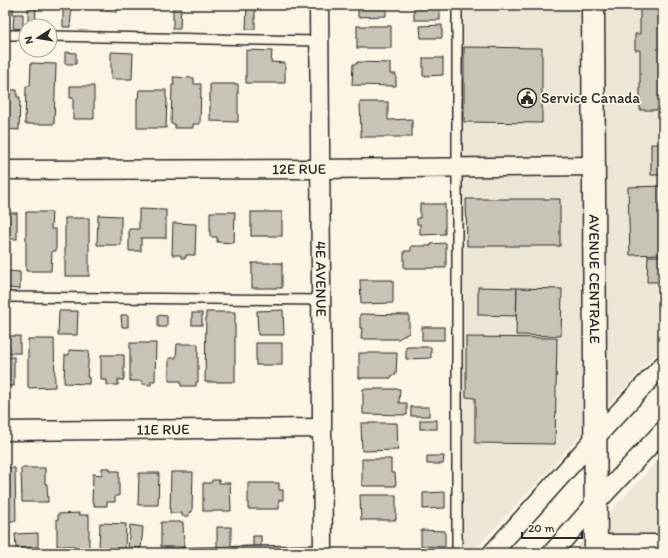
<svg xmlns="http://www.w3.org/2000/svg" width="668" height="558" font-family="Itim,sans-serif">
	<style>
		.built { fill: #ece6d7 }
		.building { fill: #c8c3b7; stroke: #2b2b2b }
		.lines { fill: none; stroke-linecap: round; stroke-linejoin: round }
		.service-casing { stroke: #2b2b2b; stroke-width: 12 }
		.minor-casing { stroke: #2b2b2b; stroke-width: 21 }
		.tertiary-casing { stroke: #2b2b2b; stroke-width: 25 }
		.service { stroke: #fcf5e5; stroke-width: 9 }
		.minor { stroke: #fcf5e5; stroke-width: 18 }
		.tertiary { stroke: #fcf5e5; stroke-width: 22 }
		.labels { text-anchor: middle; stroke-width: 3.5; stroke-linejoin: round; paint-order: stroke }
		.poi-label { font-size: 15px; fill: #2b2b2b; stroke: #fcf5e5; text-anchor: start }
		.street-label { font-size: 15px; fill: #2b2b2b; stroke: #fcf5e5 }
	</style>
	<rect width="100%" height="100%" fill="#fcf5e5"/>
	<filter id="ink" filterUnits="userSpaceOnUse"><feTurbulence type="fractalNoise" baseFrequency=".025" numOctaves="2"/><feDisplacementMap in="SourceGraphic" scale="8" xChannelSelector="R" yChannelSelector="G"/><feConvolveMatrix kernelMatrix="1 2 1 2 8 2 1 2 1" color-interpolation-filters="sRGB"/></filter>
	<g filter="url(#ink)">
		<g class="built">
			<polygon points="453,5 663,5 663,346 472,553 455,553"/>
			<polygon points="663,455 663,553 572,553"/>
		</g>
		<g class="building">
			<rect x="5" y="5" width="8" height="9"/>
			<polygon points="63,5 72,5 70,27 63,27"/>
			<polygon points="100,5 117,5 117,12 100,11"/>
			<polygon points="173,5 181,5 180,29 173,29"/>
			<polygon points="247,5 255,5 255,29 246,29"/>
			<polygon points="358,5 386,5 386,16 358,17"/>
			<rect x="414" y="5" width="26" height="15"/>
			<polygon points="640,5 663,5 663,110 640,110 640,50 635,50 635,34 640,34"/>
			<polygon points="28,8 36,8 35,26 28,26"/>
			<polygon points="14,14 23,14 23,29 13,28"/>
			<polygon points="442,25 442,38 421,38 420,26"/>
			<rect x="357" y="26" width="34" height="22"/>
			<polygon points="464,47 542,48 542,123 464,122"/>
			<polygon points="246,50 272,51 271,62 285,63 285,83 246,83"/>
			<polygon points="65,52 76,53 76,64 65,64"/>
			<polygon points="111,52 133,53 132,79 111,79"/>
			<polygon points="423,58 443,58 443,75 423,76"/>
			<polygon points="357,62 390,63 390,74 396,74 396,86 352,85 353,64 357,64"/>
			<polygon points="31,63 56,64 54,124 25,124 26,86 30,86"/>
			<polygon points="173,77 194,78 194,84 201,84 200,124 193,124 193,128 175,128 175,124 171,124 172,85 174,85"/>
			<polygon points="210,84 238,84 238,122 210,121"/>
			<polygon points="70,86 94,86 94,119 73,119 73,98 70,98"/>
			<polygon points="5,90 17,90 17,97 20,97 19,130 5,129"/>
			<polygon points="139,90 166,90 166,98 167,98 166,128 137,128 137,98 138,98"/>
			<polygon points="360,102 388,102 388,120 412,119 412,137 361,137"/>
			<rect x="651" y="144" width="12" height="31"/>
			<polygon points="663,186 663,254 630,255 628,187"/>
			<polygon points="466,199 560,199 560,246 467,246"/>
			<polygon points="420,204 445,204 445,234 420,235 420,224 417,224 417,218 420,218"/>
			<polygon points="139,209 166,210 166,238 141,238 141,251 129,251 129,229 139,229"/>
			<polygon points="26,212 52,212 51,229 56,229 56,251 52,251 51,271 26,271"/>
			<polygon points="210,212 235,212 234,243 217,242 217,237 210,237"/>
			<rect x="251" y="212" width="31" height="24"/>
			<rect x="5" y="213" width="12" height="26"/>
			<polygon points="98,215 121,216 121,245 97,245"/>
			<rect x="65" y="218" width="24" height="58"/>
			<polygon points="173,223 196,224 195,255 186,255 186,258 181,258 181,255 172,255"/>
			<polygon points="446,243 446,268 404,268 404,251 411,251 411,246 431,246 431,244"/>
			<polygon points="648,256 663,256 663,282 647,282"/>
			<rect x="252" y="263" width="30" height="25"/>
			<polygon points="8,271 20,272 20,289 7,288"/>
			<polygon points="360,280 393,280 393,303 361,304"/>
			<polygon points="478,287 517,288 516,316 478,315"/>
			<polygon points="517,288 562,289 561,336 516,335"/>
			<polygon points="283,310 284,335 258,335 257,311"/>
			<polygon points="59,311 78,311 77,335 58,335"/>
			<polygon points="206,312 235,312 235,382 205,382"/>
			<rect x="192" y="313" width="10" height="12"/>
			<polygon points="360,314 409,315 409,333 398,339 361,339 362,328 360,328"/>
			<polygon points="121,315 128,315 128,327 122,327"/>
			<polygon points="158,315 167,316 167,327 158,327"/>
			<rect x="422" y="327" width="22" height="13"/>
			<rect x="5" y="336" width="15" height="17"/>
			<polygon points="466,337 557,338 555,444 475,443 475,398 466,397"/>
			<polygon points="28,339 54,339 55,387 28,388"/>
			<polygon points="130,343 156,343 155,381 151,381 151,385 143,384 142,381 130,381"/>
			<rect x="256" y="343" width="26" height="22"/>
			<polygon points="177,344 198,344 198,382 196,382 196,386 181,386 181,381 169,381 169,358 176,358"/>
			<polygon points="406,347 431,347 431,358 406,359"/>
			<polygon points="69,350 89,351 87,377 89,377 89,384 64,383 65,355 69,355"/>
			<polygon points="359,353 397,353 396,375 392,375 391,378 359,378"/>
			<polygon points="101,355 124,355 124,380 118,380 118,385 107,385 107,380 101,380"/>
			<rect x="5" y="357" width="9" height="29"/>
			<polygon points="363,389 400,389 399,403 407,403 407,415 363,414"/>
			<rect x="411" y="407" width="18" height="9"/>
			<rect x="420" y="420" width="17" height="9"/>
			<polygon points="361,423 397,423 398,450 362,451"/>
			<polygon points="427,456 444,456 443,464 427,464"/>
			<polygon points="362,459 391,459 391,473 395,473 396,486 362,486"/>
			<polygon points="5,468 15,468 16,521 5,521"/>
			<polygon points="21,468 45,468 45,484 47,484 48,502 22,502"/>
			<polygon points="102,468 110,468 110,471 119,471 119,496 115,496 115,502 107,502 107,506 94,506 94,502 92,502 93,474 102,475"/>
			<polygon points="171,472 193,472 192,512 189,512 189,516 182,516 182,513 170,513"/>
			<polygon points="139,473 159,473 158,505 138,505"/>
			<polygon points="212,480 219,480 219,483 230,483 231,511 203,511 203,483 211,483"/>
			<polygon points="248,483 279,483 279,490 283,490 283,500 279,500 279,509 248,509"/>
			<polygon points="445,492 445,508 423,509 423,493"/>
			<polygon points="360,495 396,495 396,520 361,520"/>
			<polygon points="79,513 79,515 89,515 89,548 73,549 74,546 57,546 57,519 58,519 58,514"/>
			<polygon points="161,522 183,522 184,547 161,547"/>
			<polygon points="100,523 126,524 125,549 99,548"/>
			<polygon points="130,525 143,527 141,548 128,547"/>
			<polygon points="217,527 231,527 231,546 217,547"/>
			<polygon points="421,530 445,531 445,547 421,546"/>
			<polygon points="38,533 38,547 16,548 15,534"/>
			<rect x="253" y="536" width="8" height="12"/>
		</g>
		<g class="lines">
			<g class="service-casing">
				<g id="service">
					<polyline points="5,35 26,35"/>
					<polyline points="50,36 319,41"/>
					<polyline points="5,297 321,300"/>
					<polyline points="184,553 323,550"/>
					<polyline points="457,553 457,5"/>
				</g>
			</g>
			<g class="minor-casing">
				<g id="minor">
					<path id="s1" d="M 319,5 L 323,553"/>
					<path id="s2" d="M 5,170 L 320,169 L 594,166"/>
					<path id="s3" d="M 5,431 L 321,428"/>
					<polyline points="596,544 663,544"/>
					<polyline points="492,553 595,438 663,365"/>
					<polyline points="552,553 596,503 663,431"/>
				</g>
			</g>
			<g class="tertiary-casing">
				<g id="tertiary">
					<path id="s4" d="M 593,5 L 596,553"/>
				</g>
			</g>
			<use href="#service" class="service"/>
			<use href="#minor" class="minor"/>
			<use href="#tertiary" class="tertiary"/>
		</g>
	</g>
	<defs>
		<g id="civic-ring" transform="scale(1)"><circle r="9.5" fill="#fcf5e5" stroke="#2b2b2b" stroke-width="1.5"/><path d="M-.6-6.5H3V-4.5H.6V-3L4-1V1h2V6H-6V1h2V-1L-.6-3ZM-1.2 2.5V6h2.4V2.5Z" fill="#2b2b2b"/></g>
	</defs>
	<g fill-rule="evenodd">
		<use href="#civic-ring" x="527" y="98"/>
	</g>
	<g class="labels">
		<g class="poi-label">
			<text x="541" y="103">Service Canada</text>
		</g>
		<g class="street-label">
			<text dy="5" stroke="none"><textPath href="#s2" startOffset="294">12E RUE</textPath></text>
			<text dy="5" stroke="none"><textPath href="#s1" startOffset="274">4E AVENUE</textPath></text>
			<text dy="5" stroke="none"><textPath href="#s4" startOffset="274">AVENUE CENTRALE</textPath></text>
			<text dy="5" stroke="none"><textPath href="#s3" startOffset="158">11E RUE</textPath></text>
		</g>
	</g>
	<rect width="668" height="558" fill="none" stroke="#fcf5e5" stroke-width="20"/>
	<rect x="10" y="10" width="648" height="538" fill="none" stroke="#2b2b2b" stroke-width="1.5" filter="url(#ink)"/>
	<g transform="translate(38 38) rotate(258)"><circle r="19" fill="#fcf5e5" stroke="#a8a49b"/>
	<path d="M0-3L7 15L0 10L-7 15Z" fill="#2b2b2b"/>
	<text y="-6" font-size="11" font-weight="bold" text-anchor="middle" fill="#2b2b2b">N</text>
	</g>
	<path d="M522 532v6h60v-6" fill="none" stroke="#2b2b2b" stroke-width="2"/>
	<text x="528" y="532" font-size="12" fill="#2b2b2b" stroke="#fcf5e5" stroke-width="3" paint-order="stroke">20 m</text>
</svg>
